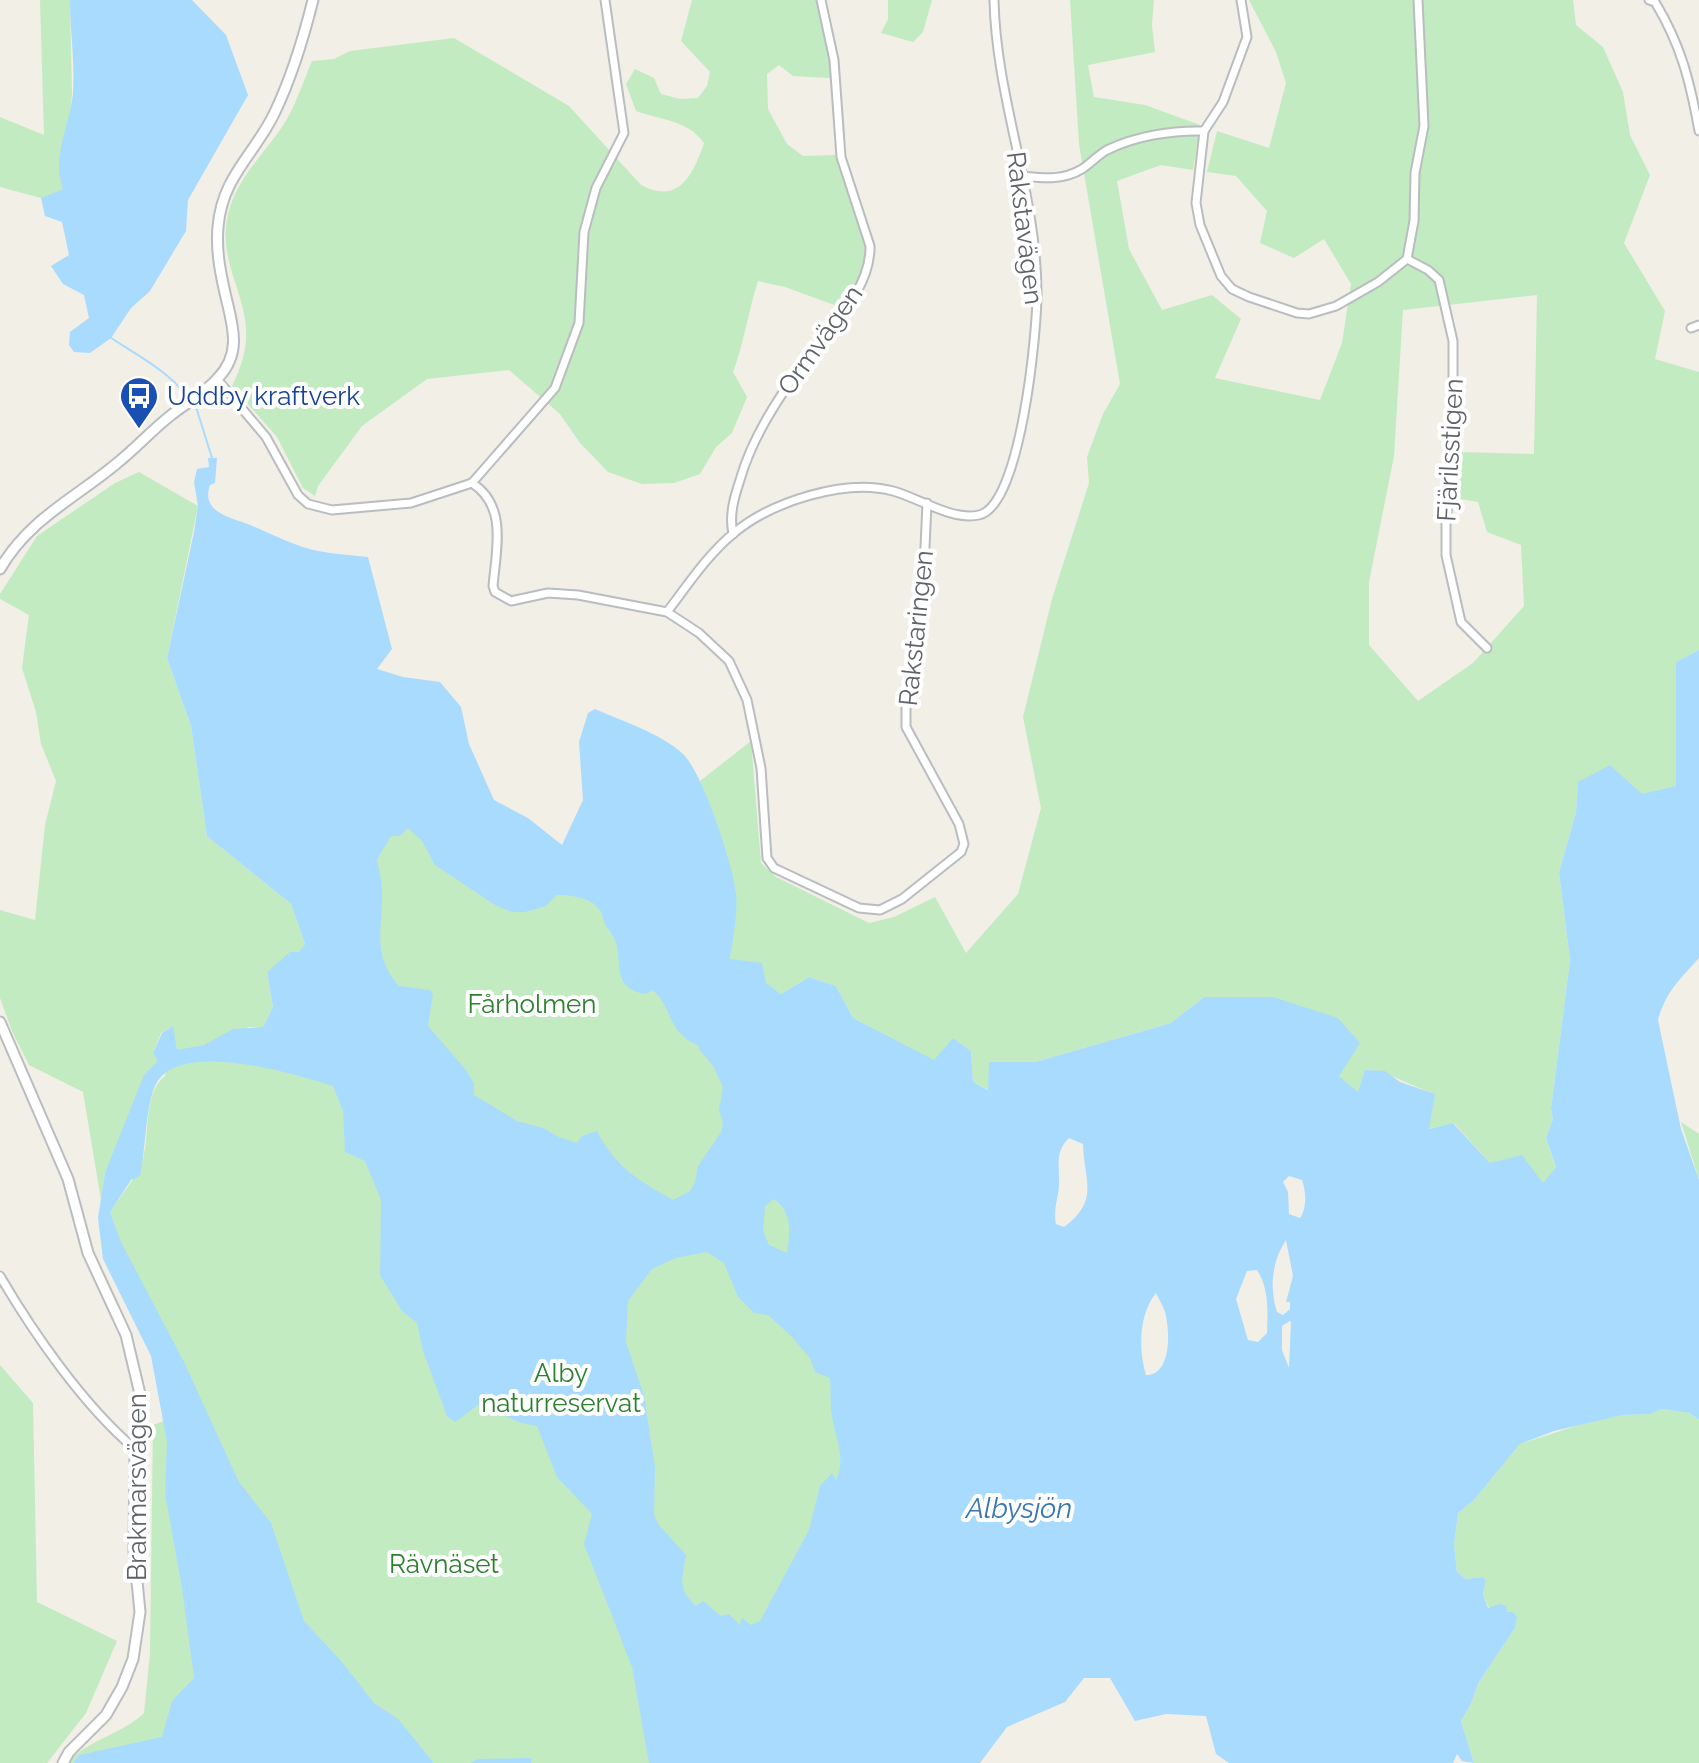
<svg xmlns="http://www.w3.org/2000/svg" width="1699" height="1763" font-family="Raleway,sans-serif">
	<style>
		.green { fill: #c2ebc1; fill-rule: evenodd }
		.water { fill: #a9dbff; fill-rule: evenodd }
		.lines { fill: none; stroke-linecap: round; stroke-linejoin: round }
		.stream { stroke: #a9dbff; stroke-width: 2 }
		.minor-casing { stroke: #b9bdc1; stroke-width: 11 }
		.tertiary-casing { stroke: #b9bdc1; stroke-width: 13 }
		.minor { stroke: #fff; stroke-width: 7 }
		.tertiary { stroke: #fff; stroke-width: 9 }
		.labels { text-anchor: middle; stroke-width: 8; stroke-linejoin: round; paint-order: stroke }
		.street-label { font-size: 26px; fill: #5e6368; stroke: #fff }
		.transit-label { font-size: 26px; fill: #164399; stroke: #fff; text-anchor: start }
		.park-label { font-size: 26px; fill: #2b812e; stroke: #fff }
		.water-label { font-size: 28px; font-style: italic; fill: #3775b3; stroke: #fff }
	</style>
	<rect width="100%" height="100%" fill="#f2efe7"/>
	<g class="green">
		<polygon points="40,0 70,0 72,95 63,190 41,198 0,187 0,117 44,135"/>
		<path d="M 692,0 L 817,0 L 831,56 L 830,78 L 793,76 L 779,65 L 767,74 L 768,109 L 787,144 L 803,156 L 835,155 L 868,251 L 864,273 L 837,306 L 785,287 L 758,281 C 748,312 744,343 733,372 L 747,397 L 732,433 L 716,447 L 700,474 L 674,483 L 642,484 L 608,472 L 580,443 L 560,414 L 509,370 L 427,379 L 362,426 L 318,486 L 315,496 L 303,488 L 277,437 L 232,386 C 239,371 245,357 246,340 C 249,301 222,267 226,227 C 231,183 259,161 282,127 C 295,108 303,82 312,61 L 334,59 L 350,51 L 454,38 L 569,106 L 641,185 C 679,205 693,175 704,143 C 688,120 660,120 636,111 L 626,84 L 635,69 L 654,78 L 661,94 L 680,99 L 698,98 L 707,86 L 710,72 L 681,41 Z"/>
		<polygon points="888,0 932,0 923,32 913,42 881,33 888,19"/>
		<path d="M 1070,0 L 1154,0 L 1152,25 L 1155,52 L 1088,65 L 1094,97 L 1145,105 L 1200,125 L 1193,170 L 1161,165 L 1117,181 L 1129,249 L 1162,310 L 1212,295 L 1241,319 L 1215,378 L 1320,400 L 1342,343 L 1351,284 L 1324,239 L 1294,258 L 1260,243 L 1267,211 L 1236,176 L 1207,172 L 1217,131 L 1269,148 L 1286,83 L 1276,52 L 1249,0 L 1573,0 L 1576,25 L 1603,47 L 1623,92 L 1630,135 L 1650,175 L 1624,243 L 1665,311 L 1655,359 L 1699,372 L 1699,650 L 1676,662 L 1676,786 L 1642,795 L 1578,782 L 1576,812 L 1559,873 L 1570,960 L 1551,1109 L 1553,1119 L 1546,1138 L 1556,1168 L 1543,1189 L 1490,1163 L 1454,1123 L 1428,1129 L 1435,1094 C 1411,1086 1390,1072 1366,1070 L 1359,1093 L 1339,1076 L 1204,997 L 1171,1023 L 1035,1062 L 989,1062 L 989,1090 L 973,1082 L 971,1051 L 953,1038 L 934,1061 L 853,1018 L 836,986 L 809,977 L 781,994 L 730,960 L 736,891 L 717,824 L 700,781 L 751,741 L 761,863 L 776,877 L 869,923 L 894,917 L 935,897 L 966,953 L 1018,894 L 1041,808 L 1023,717 L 1052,599 L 1089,483 L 1087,457 L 1103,414 L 1120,384 L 1079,144 ZM 1537,295 L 1534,454 L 1457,452 L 1455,498 L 1478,502 L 1487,532 L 1521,545 L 1524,606 L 1473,663 L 1418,701 L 1369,645 L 1369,582 L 1394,456 L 1403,310 Z"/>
		<path d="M 139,472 L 198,506 L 167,658 L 191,726 L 207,836 L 291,904 L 305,944 L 299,953 L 267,972 L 273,1007 L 263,1027 L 246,1027 L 314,1055 L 306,726 L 643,912 L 1155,1503 L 926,1763 L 67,1763 C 89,1739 121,1735 144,1713 L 150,1653 L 153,1425 L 188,1412 L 113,1257 L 119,1237 L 110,1212 C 119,1198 139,1174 143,1159 C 150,1134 143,1093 165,1076 L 172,1027 L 161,1033 L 153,1053 L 159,1061 L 105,1173 L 101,1200 L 83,1092 L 29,1065 L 12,1031 L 0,998 L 0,910 L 35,920 L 45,825 L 56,781 L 41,744 L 36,712 L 22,668 L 29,615 L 0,599 L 0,594 L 37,536 L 115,483 Z"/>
		<polygon points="1681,1122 1699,1134 1699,1180"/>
		<polygon points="0,1365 33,1403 37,1602 117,1641 86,1713 47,1763 0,1763"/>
		<polygon points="1661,1409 1690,1413 1699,1420 1699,1763 1474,1763 1461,1721 1470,1706 1479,1682 1515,1628 1506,1612 1489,1608 1483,1594 1486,1581 1483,1577 1466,1579 1457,1572 1454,1545 1458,1513 1474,1500 1520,1444 1591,1421 1622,1415 1651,1414"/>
	</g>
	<g class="water">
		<path d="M 70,0 L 192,0 L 226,35 L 248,95 L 188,200 L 186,231 L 150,291 L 131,308 L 111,338 L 90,353 L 74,352 L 69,345 L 70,332 L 89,318 L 84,295 L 63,284 L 51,266 L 69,255 L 62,222 L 45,216 L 41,198 L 63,189 C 51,156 70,126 73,93 C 75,61 70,31 70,0 Z"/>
		<path d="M 208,458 L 217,458 L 215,483 L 210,485 C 200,514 234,518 253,526 C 274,535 295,546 318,551 C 334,554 352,555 368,557 L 392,649 L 377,669 L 403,677 L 440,682 L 461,707 L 469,744 L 494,800 L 528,818 L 562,845 L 583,800 L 579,742 L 588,713 L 595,709 C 622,721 662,734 683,754 C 703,773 732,863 736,892 C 738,913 733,938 730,959 L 762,963 L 766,983 L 781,994 L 809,977 L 836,986 L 853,1018 L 934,1060 L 953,1038 L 971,1051 L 973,1082 L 988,1090 L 989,1062 L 1035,1062 L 1171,1023 L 1204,997 L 1273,997 L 1338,1018 L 1360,1043 L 1339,1076 L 1358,1092 L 1365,1070 L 1385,1071 L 1400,1082 L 1435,1094 L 1429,1129 L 1453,1123 L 1490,1163 L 1522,1155 L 1543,1183 L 1556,1167 L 1546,1138 L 1553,1119 L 1551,1109 L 1570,960 L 1559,873 L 1576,812 L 1578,782 L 1610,765 L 1642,794 L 1676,786 L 1676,662 L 1699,650 L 1699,958 C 1680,979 1665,993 1658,1020 L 1681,1129 L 1699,1180 L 1699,1420 L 1690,1413 L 1661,1409 L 1651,1414 L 1622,1415 L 1554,1431 L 1520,1444 L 1474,1500 L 1458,1513 L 1454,1545 L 1457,1572 L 1466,1579 L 1483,1577 L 1486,1581 L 1483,1594 L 1488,1608 L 1500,1604 L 1506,1606 L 1507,1612 L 1513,1612 L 1517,1617 L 1515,1628 L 1479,1682 L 1470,1706 L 1461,1721 L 1474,1763 L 1462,1761 L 1457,1754 L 1453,1763 L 1229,1763 L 1216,1754 L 1206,1716 L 1166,1714 L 1135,1721 L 1110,1678 L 1084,1678 L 1065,1702 L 1007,1727 L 980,1763 L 649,1763 L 632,1667 L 584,1544 L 592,1514 L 557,1477 L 537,1426 C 515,1422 503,1418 491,1400 L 478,1405 L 455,1422 L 447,1416 L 423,1351 L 417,1323 L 402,1311 L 380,1275 L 381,1200 L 365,1161 L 345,1152 L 343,1111 L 333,1086 C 296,1075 180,1038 156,1084 C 145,1106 146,1150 140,1176 L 131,1180 L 110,1212 L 121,1242 L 183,1360 L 239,1482 L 271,1523 L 304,1621 L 343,1663 L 374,1703 L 398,1719 L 434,1763 L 74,1763 L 79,1755 L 162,1737 L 172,1701 L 194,1678 L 182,1588 L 165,1493 L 167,1442 L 151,1356 L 103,1259 L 98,1218 L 105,1173 L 144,1075 L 158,1061 L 153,1053 L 162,1033 L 173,1026 L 177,1050 L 204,1045 L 233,1029 L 263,1027 L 273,1007 L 267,972 L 290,952 L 299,952 L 305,944 L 291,904 L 207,836 L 191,726 L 167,658 L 194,532 L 198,506 L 194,482 L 197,469 L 209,467 ZM 408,828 L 422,841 L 435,865 L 495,905 L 512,912 L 525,912 L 546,906 L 556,895 C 571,895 593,897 601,912 C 603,916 603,920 605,924 C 610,932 615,938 617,946 C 621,968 614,989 646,994 L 652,990 C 672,1004 667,1034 698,1045 L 699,1049 L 713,1066 L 723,1087 L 719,1110 L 723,1123 L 721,1132 L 698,1166 L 695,1182 L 690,1191 L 673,1200 C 638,1180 616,1168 597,1131 L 582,1136 L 577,1143 L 559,1137 L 543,1128 L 517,1121 L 474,1095 L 474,1083 L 466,1070 L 428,1026 L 433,994 L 430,990 L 399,986 C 371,953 383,930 382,891 C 382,881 379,870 377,860 L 391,836 L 400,836 ZM 1069,1138 L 1083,1144 C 1084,1181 1100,1200 1064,1227 L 1056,1224 C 1053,1210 1058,1199 1059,1186 C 1060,1167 1054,1152 1069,1138 ZM 1289,1176 L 1302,1180 C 1306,1190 1307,1209 1300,1218 L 1289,1214 L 1288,1192 L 1283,1182 ZM 774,1199 C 793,1212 790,1233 787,1253 L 769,1245 L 763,1231 L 765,1206 ZM 1286,1240 L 1293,1276 L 1286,1302 L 1290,1302 L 1290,1309 L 1283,1315 L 1277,1312 C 1269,1288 1272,1261 1286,1240 ZM 707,1252 L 724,1263 L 738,1297 L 754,1313 L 768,1315 L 791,1336 L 810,1358 L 815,1372 L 830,1378 C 831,1390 830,1404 832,1417 C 836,1438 846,1459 836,1480 L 832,1473 L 820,1486 L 809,1530 L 760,1621 L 751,1625 L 742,1618 L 740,1625 L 729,1614 L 721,1616 L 703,1601 L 696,1606 C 677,1588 682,1580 686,1555 L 658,1524 L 654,1514 L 655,1467 L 644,1396 L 626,1342 L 628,1301 L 652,1269 L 676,1258 ZM 1257,1270 C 1269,1288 1268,1312 1267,1333 L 1258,1342 L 1248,1340 L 1236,1299 L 1247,1271 ZM 1156,1293 C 1159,1299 1163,1306 1165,1312 C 1170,1330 1172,1375 1146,1375 C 1138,1349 1139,1314 1156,1293 ZM 1290,1321 L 1291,1322 L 1289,1368 L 1282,1350 L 1282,1326 Z"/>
		<polygon points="532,1758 531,1763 469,1763 479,1759"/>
	</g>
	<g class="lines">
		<g class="stream">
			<path d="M 111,338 C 137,355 170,372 188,398"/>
			<polyline points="192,403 197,410 212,458"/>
		</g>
		<g class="minor-casing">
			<g id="minor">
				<polyline points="1241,0 1247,37 1223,102 1204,131 1196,203 1200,225 1221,276 1232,289 1249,297 1297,313 1309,314 1336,306 1378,282 1407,259 1414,221 1415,173 1424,126 1418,0"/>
				<path d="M 1649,0 L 1655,2 C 1681,45 1690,81 1699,131"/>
				<path d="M 1022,176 C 1043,178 1062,181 1082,169 C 1091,163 1098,155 1107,150 C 1135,136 1173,130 1204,131"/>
				<polyline points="1407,259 1428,270 1439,280 1453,341 1453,464 1446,520 1446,555 1461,622 1487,648"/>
				<polyline points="1691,328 1699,325"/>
				<polyline points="217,379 266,437 298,495 308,504 332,510 411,503 472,483"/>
				<path d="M 472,483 C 508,506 496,550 493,586 L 495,592 L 511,601 L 548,593 L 578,595 L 667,612 L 699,633 L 729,661 L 747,700 L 761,768 L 767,858 L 774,868 L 859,908 L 880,910 L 902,899 L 961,852 L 964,844 L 959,824 L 906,727 L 906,708 L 913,684 L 922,614 L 927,503"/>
				<polyline points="472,483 555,388 579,323 584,232 596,188 624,133 605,0"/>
				<path d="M 733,534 C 729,515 734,498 740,480 C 752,438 776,402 801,366 C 826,330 871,292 870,246 L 841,157 L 834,60 L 821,0"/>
				<path d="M 667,612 C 687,586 708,554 734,533 C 771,502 845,478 893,491 C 919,498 952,521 979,515 C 1021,506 1037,332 1037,293 C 1037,194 996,99 994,0"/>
				<path d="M 0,1276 C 34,1334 84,1406 135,1449"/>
			</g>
		</g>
		<g class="tertiary-casing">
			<g id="tertiary">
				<path d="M 0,569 C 29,519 74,499 116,464 C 135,449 151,431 170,416 C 186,403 205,393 218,378 C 243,352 232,324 225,293 C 220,271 216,250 218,227 C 222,177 254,155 274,114 C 292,77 303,40 313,0"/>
				<polyline points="0,1022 68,1179 88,1253 126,1335 140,1394 135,1449 134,1551 140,1612 133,1659 122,1687 106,1715 69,1752 63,1763"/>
			</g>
		</g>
		<use href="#minor" class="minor"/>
		<use href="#tertiary" class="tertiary"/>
	</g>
	<defs>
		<g id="bus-pin" transform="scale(2)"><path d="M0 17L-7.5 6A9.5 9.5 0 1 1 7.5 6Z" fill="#1a4fb4" stroke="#fff"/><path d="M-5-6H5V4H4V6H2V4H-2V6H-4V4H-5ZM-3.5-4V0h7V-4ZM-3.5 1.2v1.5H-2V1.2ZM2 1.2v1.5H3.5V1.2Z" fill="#fff"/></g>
	</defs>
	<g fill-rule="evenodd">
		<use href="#bus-pin" x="139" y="396"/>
	</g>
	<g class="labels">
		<g class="street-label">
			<text transform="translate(1025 228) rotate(83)" y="9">Rakstavägen</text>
			<text transform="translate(820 340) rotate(-55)" y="9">Ormvägen</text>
			<text transform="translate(1450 450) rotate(-87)" y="9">Fjärilsstigen</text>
			<text transform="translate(916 628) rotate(-84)" y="9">Rakstaringen</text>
			<text transform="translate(137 1487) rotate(-90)" y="9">Brakmarsvägen</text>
		</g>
		<g class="transit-label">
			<text x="167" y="405">Uddby kraftverk</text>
		</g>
		<g class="park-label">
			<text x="532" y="1013">Fårholmen</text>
			<text x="561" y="1382">Alby<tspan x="561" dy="30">naturreservat</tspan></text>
			<text x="444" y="1573">Rävnäset</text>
		</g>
		<g class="water-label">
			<text x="1019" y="1518">Albysjön</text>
		</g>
	</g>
</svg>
